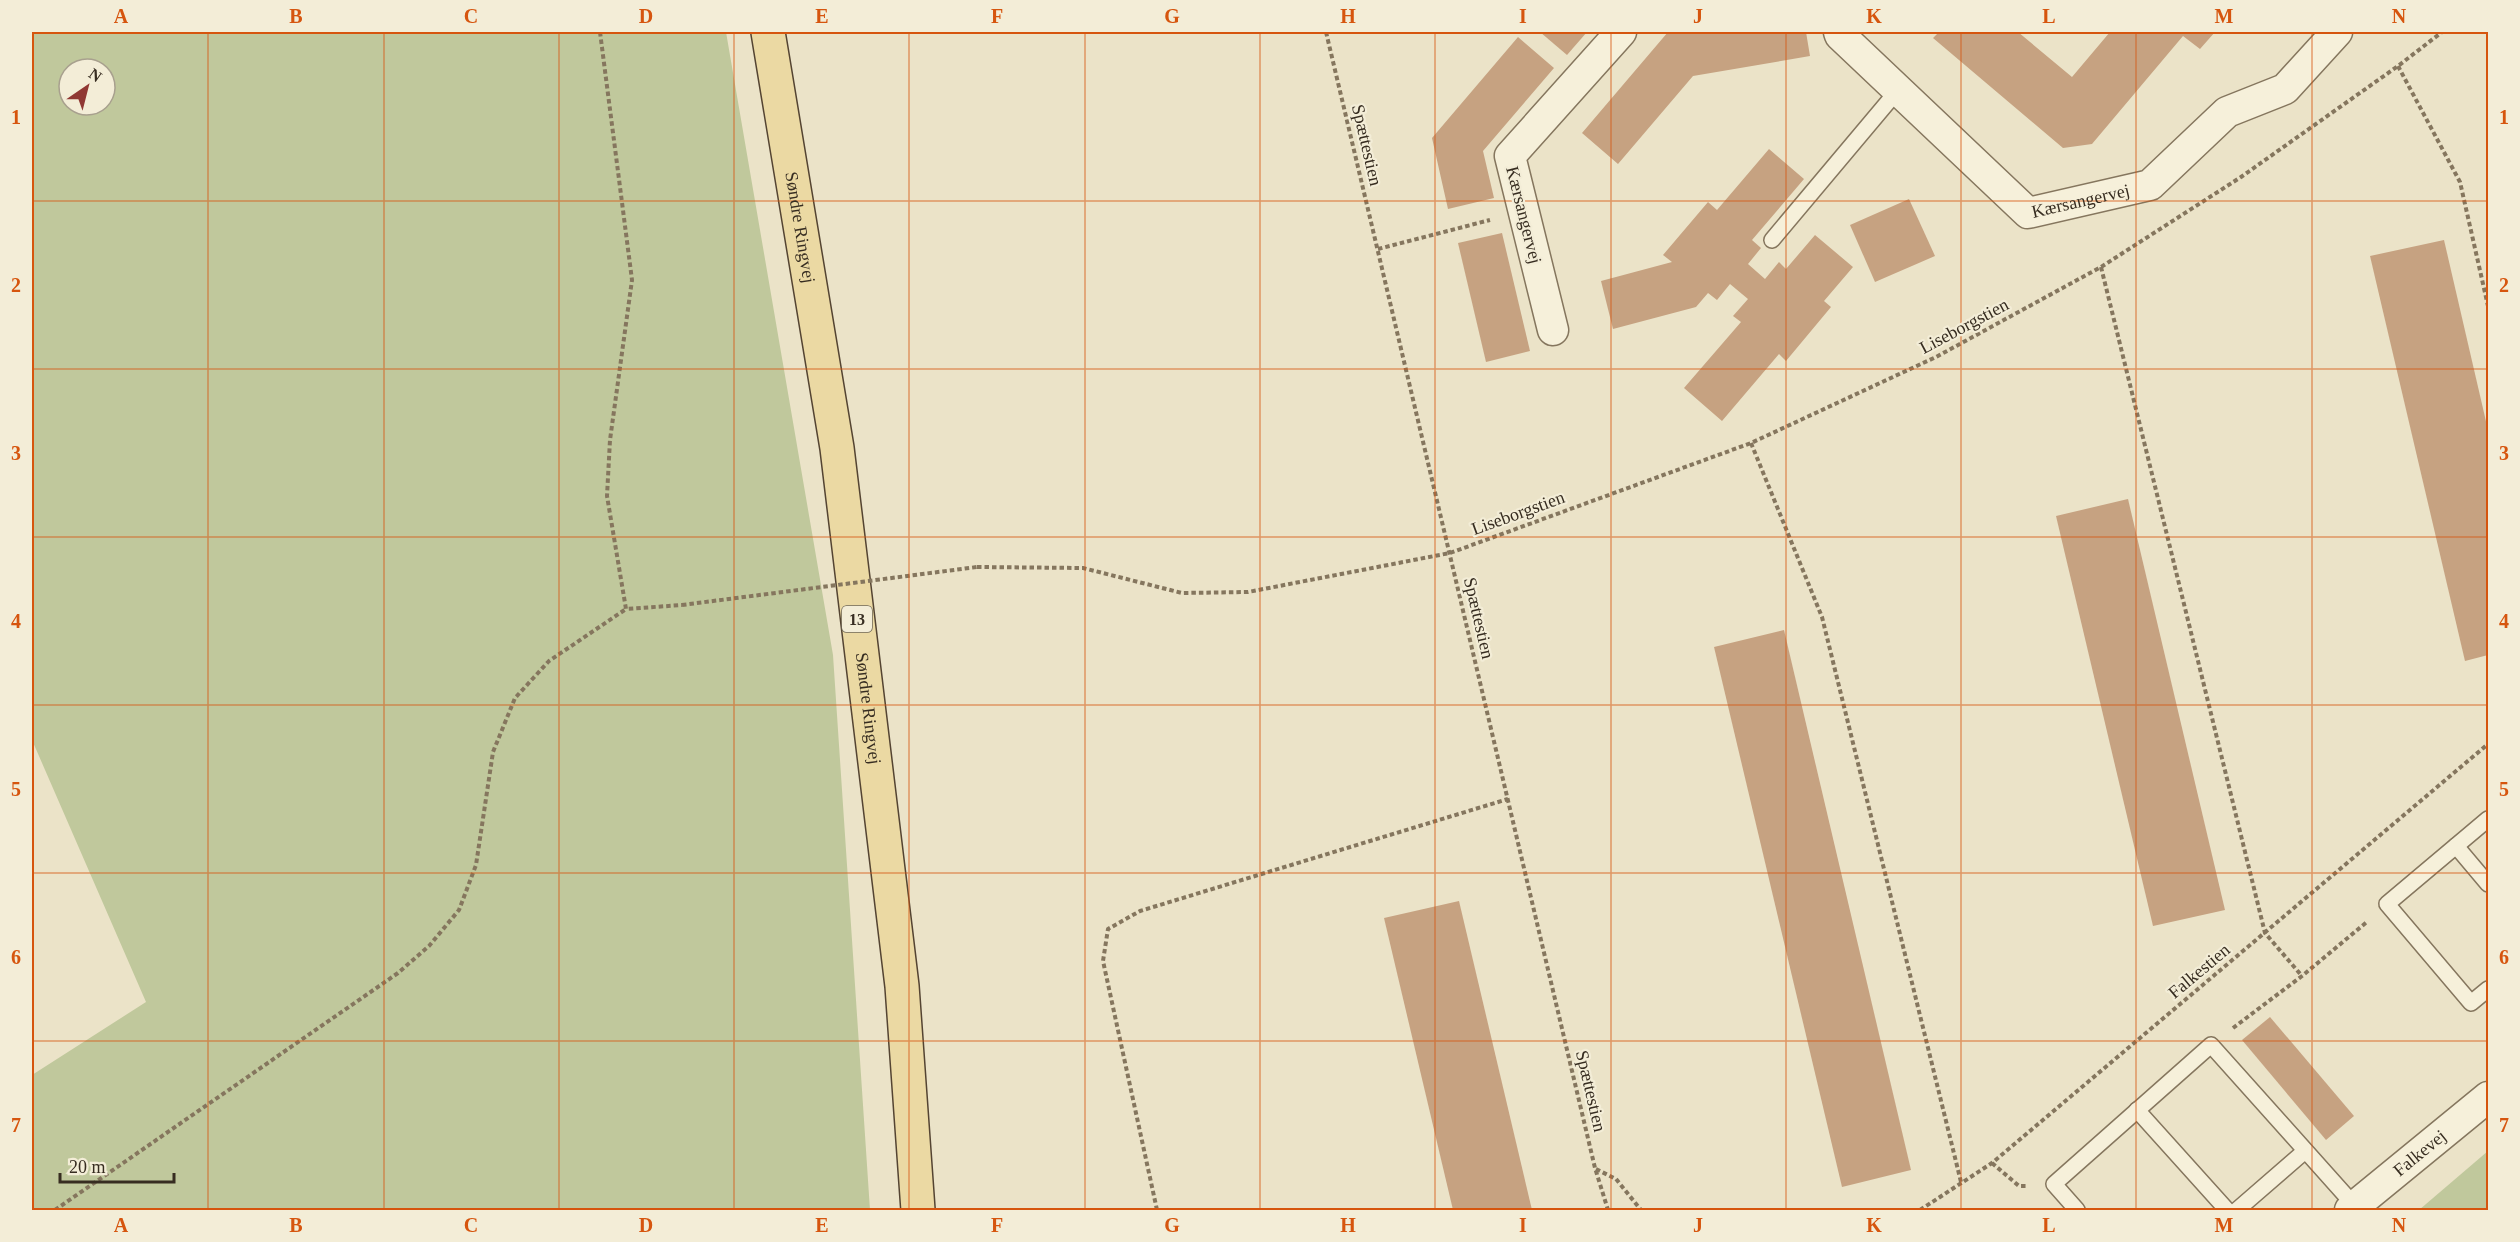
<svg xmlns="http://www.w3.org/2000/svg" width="2520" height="1242" font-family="Georgia,serif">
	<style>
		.green { fill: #c0c89c; fill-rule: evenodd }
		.building { fill: #c6a281 }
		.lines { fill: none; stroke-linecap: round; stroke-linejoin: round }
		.lane-casing { stroke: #85765e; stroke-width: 18 }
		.street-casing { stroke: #85765e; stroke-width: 33 }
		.primary-casing { stroke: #544432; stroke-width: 36 }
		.path { stroke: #85765e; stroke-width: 4; stroke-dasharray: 4.5 3; stroke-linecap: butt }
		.lane { stroke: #f6f0da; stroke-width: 15 }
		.street { stroke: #f6f0da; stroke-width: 30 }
		.primary { stroke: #ebd9a3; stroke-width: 33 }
		.path-bridge { stroke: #85765e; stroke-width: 4; stroke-dasharray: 4.5 3; stroke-linecap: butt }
		.grid { fill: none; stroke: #d6550e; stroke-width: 1.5; stroke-opacity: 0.55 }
		.labels { text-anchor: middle; stroke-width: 4.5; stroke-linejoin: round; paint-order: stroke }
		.shield { fill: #f3edd7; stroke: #6f6758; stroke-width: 1.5 }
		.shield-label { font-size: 16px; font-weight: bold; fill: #372d21 }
		.street-label { font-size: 18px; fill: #372d21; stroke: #f3edd7 }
		.neatline { fill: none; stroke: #d6550e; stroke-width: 2 }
		.grid-label { font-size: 20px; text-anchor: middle; font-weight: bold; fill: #d6550e }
	</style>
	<rect width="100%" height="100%" fill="#ebe3c8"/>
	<g class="green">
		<path d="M 32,32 L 726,32 L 833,655 L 870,1210 L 32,1210 L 32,1075 L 146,1002 L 32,740 ZM 69,69 L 105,69 L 105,105 L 69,105 Z"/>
		<polygon points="2488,1151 2488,1210 2419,1210"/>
	</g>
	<g class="building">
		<polygon points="1540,32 1587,32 1567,55"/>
		<polygon points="1668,32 1806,32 1810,56 1693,76 1618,164 1582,133"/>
		<polygon points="1939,32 2018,32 2072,77 2110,32 2215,32 2200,49 2183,36 2092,144 2063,148 1933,38"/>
		<polygon points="1518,37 1554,68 1483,151 1494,198 1448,209 1432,138"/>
		<polygon points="1769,149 1804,179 1752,240 1761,248 1748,264 1765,279 1779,262 1786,269 1815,235 1853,267 1824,301 1831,307 1786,361 1779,354 1722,421 1684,388 1741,322 1733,316 1748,299 1730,284 1717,300 1708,293 1696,307 1613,329 1601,281 1672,262 1663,255 1708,202 1717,210"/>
		<polygon points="1909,199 1935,256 1875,282 1850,225"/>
		<polygon points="1502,233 1530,351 1486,362 1458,243"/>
		<polygon points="2444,240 2488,430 2488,655 2465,661 2370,256"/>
		<polygon points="2128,499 2225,910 2153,926 2056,516"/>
		<polygon points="1784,630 1911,1170 1842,1187 1714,647"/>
		<polygon points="1459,901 1532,1210 1453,1210 1384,918"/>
		<polygon points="2270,1017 2354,1116 2326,1140 2242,1040"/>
	</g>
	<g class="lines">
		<g class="lane-casing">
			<g id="lane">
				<polyline points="1772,240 1898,90"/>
				<polyline points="2488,819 2387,904 2471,1003 2488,989"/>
				<polyline points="2456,846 2488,884"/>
				<polyline points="2137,1110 2227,1210"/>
				<polyline points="2077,1210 2054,1184 2211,1045 2355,1206"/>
				<polyline points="2237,1210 2305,1151"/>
			</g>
		</g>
		<g class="street-casing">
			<g id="street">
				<path id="s1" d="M 1839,32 L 1840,35 L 2028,213 L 2150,185 L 2227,112 L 2285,89 L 2337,32"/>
				<polyline points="1553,330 1510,156 1621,32"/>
				<path id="s2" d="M 2350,1210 L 2488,1097"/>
			</g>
		</g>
		<g class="primary-casing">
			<g id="primary">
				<path id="s3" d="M 768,32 L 837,448 L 902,986 L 918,1210"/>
			</g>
		</g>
		<g class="path">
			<polyline points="600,32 632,280 610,440 607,496 626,609 682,605"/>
			<polyline points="1326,32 1595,1168 1608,1210"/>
			<polyline points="2398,66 2460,182 2488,306"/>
			<polyline points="1378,249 1490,220"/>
			<polyline points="2101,267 2265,933 2302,976"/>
			<polyline points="1751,443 1822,617 1961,1182"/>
			<polyline points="977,567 1083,568 1182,593 1248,592 1450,553 1751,443 1936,357 2101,267 2241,177 2398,66 2442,32"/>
			<polyline points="2233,1028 2302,976 2368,921"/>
			<polyline points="1992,1163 2019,1186 2028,1186"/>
			<polyline points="1596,1169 1616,1179 1641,1210"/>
			<polyline points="55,1210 398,973 429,946 459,910 476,865 493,752 515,698 549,661 626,609"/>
			<polyline points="1157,1210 1103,961 1108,929 1140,911 1508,799"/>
			<polyline points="1920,1210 1992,1163 2488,744"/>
		</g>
		<use href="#lane" class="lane"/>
		<use href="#street" class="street"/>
		<use href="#primary" class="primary"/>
		<polyline class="path-bridge" points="682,605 977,567"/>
	</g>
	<path class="grid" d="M 208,32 L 208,1210M 384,32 L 384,1210M 559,32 L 559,1210M 734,32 L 734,1210M 909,32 L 909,1210M 1085,32 L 1085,1210M 1260,32 L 1260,1210M 1435,32 L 1435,1210M 1611,32 L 1611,1210M 1786,32 L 1786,1210M 1961,32 L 1961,1210M 2136,32 L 2136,1210M 2312,32 L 2312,1210M 32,201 L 2488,201M 32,369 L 2488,369M 32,537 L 2488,537M 32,705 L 2488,705M 32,873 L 2488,873M 32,1041 L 2488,1041"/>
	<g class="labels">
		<rect class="shield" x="842" y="606" width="30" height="26" rx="4.5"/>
		<g class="shield-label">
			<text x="857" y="625">13</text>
		</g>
		<g class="street-label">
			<text transform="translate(1367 145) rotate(77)" y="6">Spættestien</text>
			<text dy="6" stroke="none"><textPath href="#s1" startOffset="316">Kærsangervej</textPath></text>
			<text transform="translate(1524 215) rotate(76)" y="6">Kærsangervej</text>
			<text dy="6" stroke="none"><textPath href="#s3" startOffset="198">Søndre Ringvej</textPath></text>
			<text transform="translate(1964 326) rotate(-28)" y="6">Liseborgstien</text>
			<text transform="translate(1518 513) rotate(-20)" y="6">Liseborgstien</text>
			<text transform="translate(1479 618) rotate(77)" y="6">Spættestien</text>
			<text dy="6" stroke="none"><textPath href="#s3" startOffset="684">Søndre Ringvej</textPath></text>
			<text transform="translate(2199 971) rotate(-40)" y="6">Falkestien</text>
			<text transform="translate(1591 1091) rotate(77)" y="6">Spættestien</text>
			<text dy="6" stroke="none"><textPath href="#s2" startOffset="90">Falkevej</textPath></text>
		</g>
	</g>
	<rect width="2520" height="1242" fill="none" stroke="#f3edd7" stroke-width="66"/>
	<g transform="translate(87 87) rotate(35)"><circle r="28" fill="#f3edd7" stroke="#a8a08e" stroke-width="1.5"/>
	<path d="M0-4.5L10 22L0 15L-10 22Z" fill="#903833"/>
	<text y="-9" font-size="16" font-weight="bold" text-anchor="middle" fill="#372d21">N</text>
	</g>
	<path d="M60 1173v9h114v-9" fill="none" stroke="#372d21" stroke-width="3"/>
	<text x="69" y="1173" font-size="18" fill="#372d21" stroke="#f3edd7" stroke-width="4.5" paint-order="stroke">20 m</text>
	<rect x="33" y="33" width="2454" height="1176" class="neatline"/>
	<g class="grid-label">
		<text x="121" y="23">A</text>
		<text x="296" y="23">B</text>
		<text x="471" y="23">C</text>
		<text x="646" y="23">D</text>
		<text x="822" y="23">E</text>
		<text x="997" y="23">F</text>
		<text x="1172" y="23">G</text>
		<text x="1348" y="23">H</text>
		<text x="1523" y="23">I</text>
		<text x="1698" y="23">J</text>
		<text x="1874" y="23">K</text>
		<text x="2049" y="23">L</text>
		<text x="2224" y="23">M</text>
		<text x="2399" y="23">N</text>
		<text x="16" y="124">1</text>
		<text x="2504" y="124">1</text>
		<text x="16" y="292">2</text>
		<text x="2504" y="292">2</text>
		<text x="16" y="460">3</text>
		<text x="2504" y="460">3</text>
		<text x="16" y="628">4</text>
		<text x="2504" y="628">4</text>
		<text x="16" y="796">5</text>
		<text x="2504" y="796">5</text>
		<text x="16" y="964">6</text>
		<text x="2504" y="964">6</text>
		<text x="16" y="1132">7</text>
		<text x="2504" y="1132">7</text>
		<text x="121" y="1232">A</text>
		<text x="296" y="1232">B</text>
		<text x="471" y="1232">C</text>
		<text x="646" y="1232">D</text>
		<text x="822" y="1232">E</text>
		<text x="997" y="1232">F</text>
		<text x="1172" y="1232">G</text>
		<text x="1348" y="1232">H</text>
		<text x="1523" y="1232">I</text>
		<text x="1698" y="1232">J</text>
		<text x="1874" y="1232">K</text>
		<text x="2049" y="1232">L</text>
		<text x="2224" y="1232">M</text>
		<text x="2399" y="1232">N</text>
	</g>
</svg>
